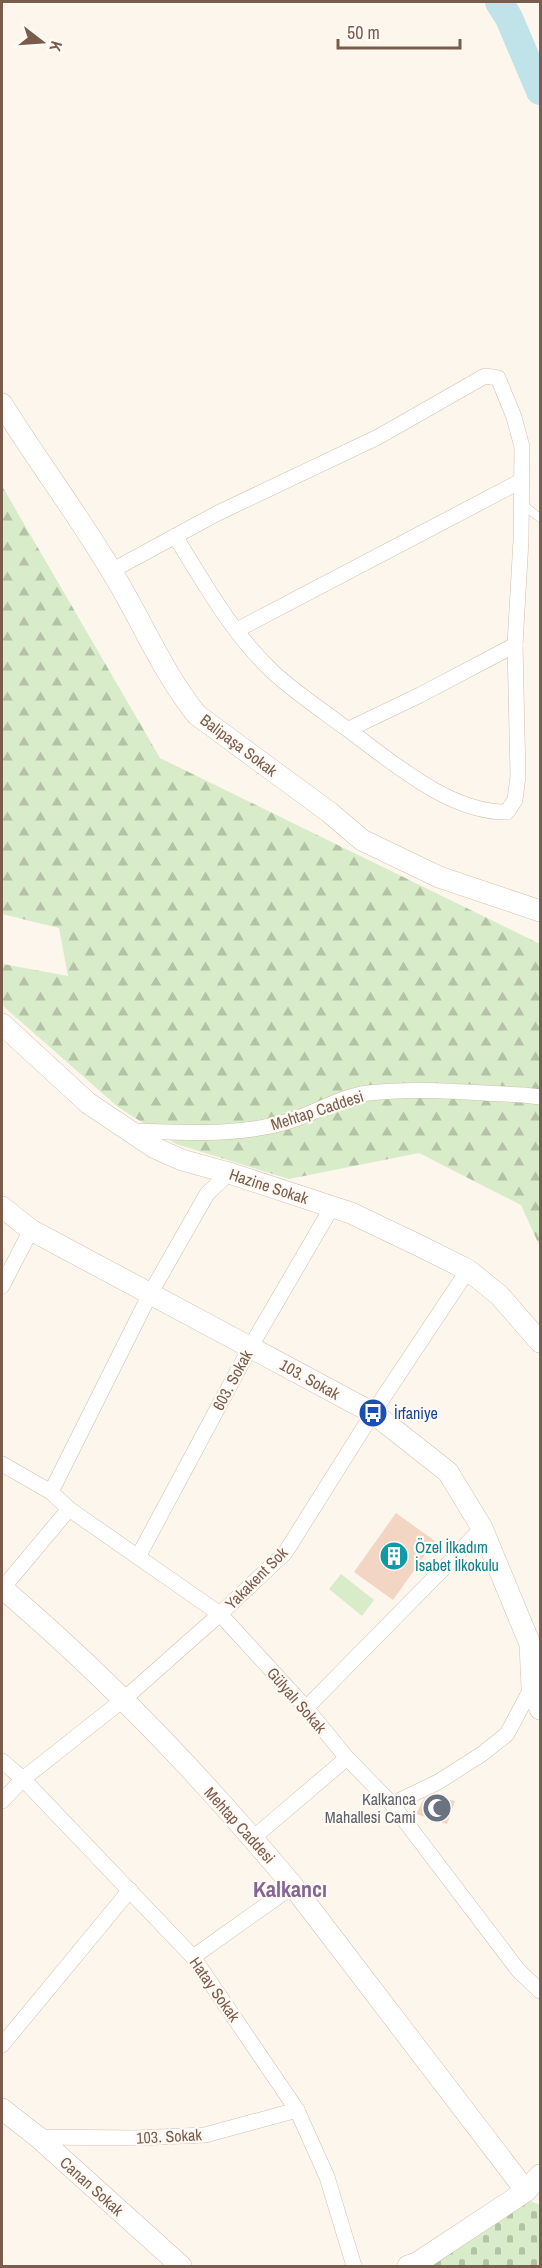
<svg xmlns="http://www.w3.org/2000/svg" width="542" height="2268" font-family="'Archivo Narrow',sans-serif">
	<style>
		.forest { fill: url(#forest-firs) }
		.cemetery { fill: url(#cemetery-stones) }
		.pitch { fill: #d8ecc9 }
		.lines { fill: none; stroke-linecap: round; stroke-linejoin: round }
		.river { stroke: #bfe3e8; stroke-width: 28 }
		.building { fill: #f3d5c3 }
		.lane-casing { stroke: #d1beb0; stroke-width: 9 }
		.street-casing { stroke: #d1beb0; stroke-width: 16 }
		.secondary-casing { stroke: #d6c0b0; stroke-width: 22 }
		.lane { stroke: #fff; stroke-width: 8 }
		.street { stroke: #fff; stroke-width: 15 }
		.secondary { stroke: #fff; stroke-width: 21 }
		.labels { text-anchor: middle; stroke-width: 4.5; stroke-linejoin: round; paint-order: stroke }
		.street-label { font-size: 16px; fill: #7a5c4d; stroke: #fffaf3 }
		.transit-label { font-size: 16px; fill: #164399; stroke: #fffaf3; text-anchor: start }
		.culture-label { font-size: 16px; fill: #0d838f; stroke: #fffaf3; text-anchor: start }
		.worship-label { font-size: 16px; fill: #5b616d; stroke: #fffaf3; text-anchor: end }
		.district-label { font-size: 22px; font-weight: bold; fill: #846695; stroke: #fffaf3 }
	</style>
	<defs>
		<pattern id="forest-firs" width="22" height="20" patternUnits="userSpaceOnUse" patternTransform="scale(1.5)"><rect width="22" height="20" fill="#d8ecc9"/><path d="M5 1l3.5 6h-7zM16 11l3.5 6h-7z" fill="#b4c2a5"/></pattern>
		<pattern id="cemetery-stones" width="16" height="16" patternUnits="userSpaceOnUse" patternTransform="scale(1.5)"><rect width="16" height="16" fill="#d8ecc9"/><path d="M2 7V4a2 2 0 0 1 4 0v3zM10 15v-3a2 2 0 0 1 4 0v3z" fill="#b4c2a5"/></pattern>
	</defs>
	<rect width="100%" height="100%" fill="#fdf6ec"/>
	<polygon class="forest" points="2,486 160,758 540,944 540,1247 521,1205 419,1153 289,1179 176,1144 118,1107 2,1005 2,966 3,964 68,976 59,928 2,914"/>
	<polygon class="cemetery" points="528,2200 540,2205 540,2266 424,2266"/>
	<polygon class="pitch" points="341,1574 374,1600 362,1616 329,1589"/>
	<g class="lines">
		<polyline class="river" points="499,2 509,18 540,91"/>
	</g>
	<g class="building">
		<polygon points="396,1513 435,1541 393,1600 354,1572"/>
		<polygon points="433,1795 455,1801 447,1824 416,1814 424,1799"/>
	</g>
	<g class="lines">
		<g class="lane-casing">
			<polyline id="lane" points="522,504 540,518"/>
		</g>
		<g class="street-casing">
			<g id="street">
				<path d="M 111,571 L 218,513 L 378,437 L 485,376 L 498,378 L 514,417 L 522,447 L 521,540 L 515,645 L 518,776 L 515,800 L 507,812 C 448,813 389,759 343,726 C 320,709 295,692 274,673 C 233,635 204,583 175,536"/>
				<polyline points="237,630 521,481"/>
				<polyline points="349,729 420,695 515,645"/>
				<path d="M 130,1131 C 182,1132 236,1137 286,1122 C 314,1114 339,1097 368,1093 C 420,1087 472,1093 524,1095 L 540,1097"/>
				<polyline points="2,1286 31,1230"/>
				<polyline points="2,1464 51,1492 69,1509 220,1614 306,1708 347,1758 392,1804 518,1970 540,1991"/>
				<polyline points="51,1492 150,1294 207,1194 229,1173"/>
				<polyline points="138,1557 251,1346 332,1207"/>
				<polyline points="2,1589 69,1509"/>
				<polyline points="306,1708 441,1571 482,1528"/>
				<polyline points="2,1761 23,1779 193,1957 297,2110 327,2177 354,2266"/>
				<polyline points="2,1801 23,1779 124,1699 220,1614 285,1553 373,1413 468,1270"/>
				<polyline points="392,1804 438,1782 482,1754 507,1734 532,1687"/>
				<polyline points="253,1838 347,1758"/>
				<polyline points="193,1957 293,1886"/>
				<polyline points="2,2045 130,1890"/>
				<polyline points="38,2137 135,2138 205,2135 297,2110"/>
			</g>
		</g>
		<g class="secondary-casing">
			<g id="secondary">
				<path d="M 2,404 C 38,462 80,517 115,577 C 143,623 163,673 197,715 L 329,812 L 362,840 L 439,877 L 540,911"/>
				<polyline points="2,1024 88,1103 155,1148 182,1160 229,1173 351,1213 420,1246 468,1270 499,1295 540,1342"/>
				<polyline points="2,1207 31,1230 373,1413 448,1472 482,1528 530,1644 532,1687 540,1709"/>
				<path d="M 2,1588 C 108,1678 204,1779 293,1886 L 526,2191"/>
				<polyline points="2,2109 38,2137 181,2266"/>
				<polyline points="408,2266 417,2263 526,2191 540,2175"/>
			</g>
		</g>
		<use href="#lane" class="lane"/>
		<use href="#street" class="street"/>
		<use href="#secondary" class="secondary"/>
	</g>
	<defs>
		<g id="bus-disc" transform="scale(1.5)"><circle r="9.5" fill="#1a4fb4" stroke="#fffaf3"/><path d="M-5-6H5V4H4V6H2V4H-2V6H-4V4H-5ZM-3.5-4V0h7V-4ZM-3.5 1.2v1.5H-2V1.2ZM2 1.2v1.5H3.5V1.2Z" fill="#fff"/></g>
		<g id="building-disc" transform="scale(1.5)"><circle r="9.5" fill="#0f9aa8" stroke="#fffaf3"/><path d="M-4-6H4V6H1V3H-1V6H-4ZM-2.5-4.3h1.7v1.8h-1.7ZM.8-4.3h1.7v1.8H.8ZM-2.5-1h1.7V.8h-1.7ZM.8-1h1.7V.8H.8Z" fill="#fff"/></g>
		<g id="mosque-disc" transform="scale(1.5)"><circle r="9.5" fill="#6b7280" stroke="#fffaf3"/><path d="M3.5-4.9A6 6 0 1 0 3.5 4.9A5 5 0 1 1 3.5-4.9Z" fill="#fff"/></g>
	</defs>
	<g fill-rule="evenodd">
		<use href="#bus-disc" x="373" y="1413"/>
		<use href="#building-disc" x="394" y="1556"/>
		<use href="#mosque-disc" x="437" y="1808"/>
	</g>
	<g class="labels">
		<g class="street-label">
			<text transform="translate(239 745) rotate(37)" y="6">Balipaşa Sokak</text>
			<text transform="translate(317 1110) rotate(-18)" y="6">Mehtap Caddesi</text>
			<text transform="translate(269 1186) rotate(18)" y="6">Hazine Sokak</text>
			<text transform="translate(310 1379) rotate(29)" y="6">103. Sokak</text>
			<text transform="translate(232 1380) rotate(-62)" y="6">603. Sokak</text>
			<text transform="translate(256 1578) rotate(-45)" y="6">Yakakent Sok</text>
			<text transform="translate(297 1700) rotate(49)" y="6">Gülyalı Sokak</text>
			<text transform="translate(240 1825) rotate(48)" y="6">Mehtap Caddesi</text>
			<text transform="translate(215 1989) rotate(55)" y="6">Hatay Sokak</text>
			<text transform="translate(169 2136) rotate(-3)" y="6">103. Sokak</text>
			<text transform="translate(92 2186) rotate(42)" y="6">Canan Sokak</text>
		</g>
		<g class="transit-label">
			<text x="394" y="1419">İrfaniye</text>
		</g>
		<g class="culture-label">
			<text x="415" y="1553">Özel İlkadım<tspan x="415" dy="18">İsabet İlkokulu</tspan></text>
		</g>
		<g class="worship-label">
			<text x="416" y="1805">Kalkanca<tspan x="416" dy="18">Mahallesi Cami</tspan></text>
		</g>
		<g class="district-label">
			<text x="290" y="1897">Kalkancı</text>
		</g>
	</g>
	<rect width="542" height="2268" fill="none" stroke="#7a5c4d" stroke-width="6"/>
	<g transform="translate(42 42) rotate(107)" stroke="#fffaf3" stroke-width="4.5" paint-order="stroke">
	<path d="M0-4.5L10 22L0 15L-10 22Z" fill="#7a5c4d"/>
	<text y="-9" font-size="16" font-weight="bold" text-anchor="middle" fill="#7a5c4d">K</text>
	</g>
	<path d="M338 39v9h122v-9" fill="none" stroke="#7a5c4d" stroke-width="3"/>
	<text x="347" y="39" font-size="18" fill="#7a5c4d" stroke="#fffaf3" stroke-width="4.5" paint-order="stroke">50 m</text>
</svg>
